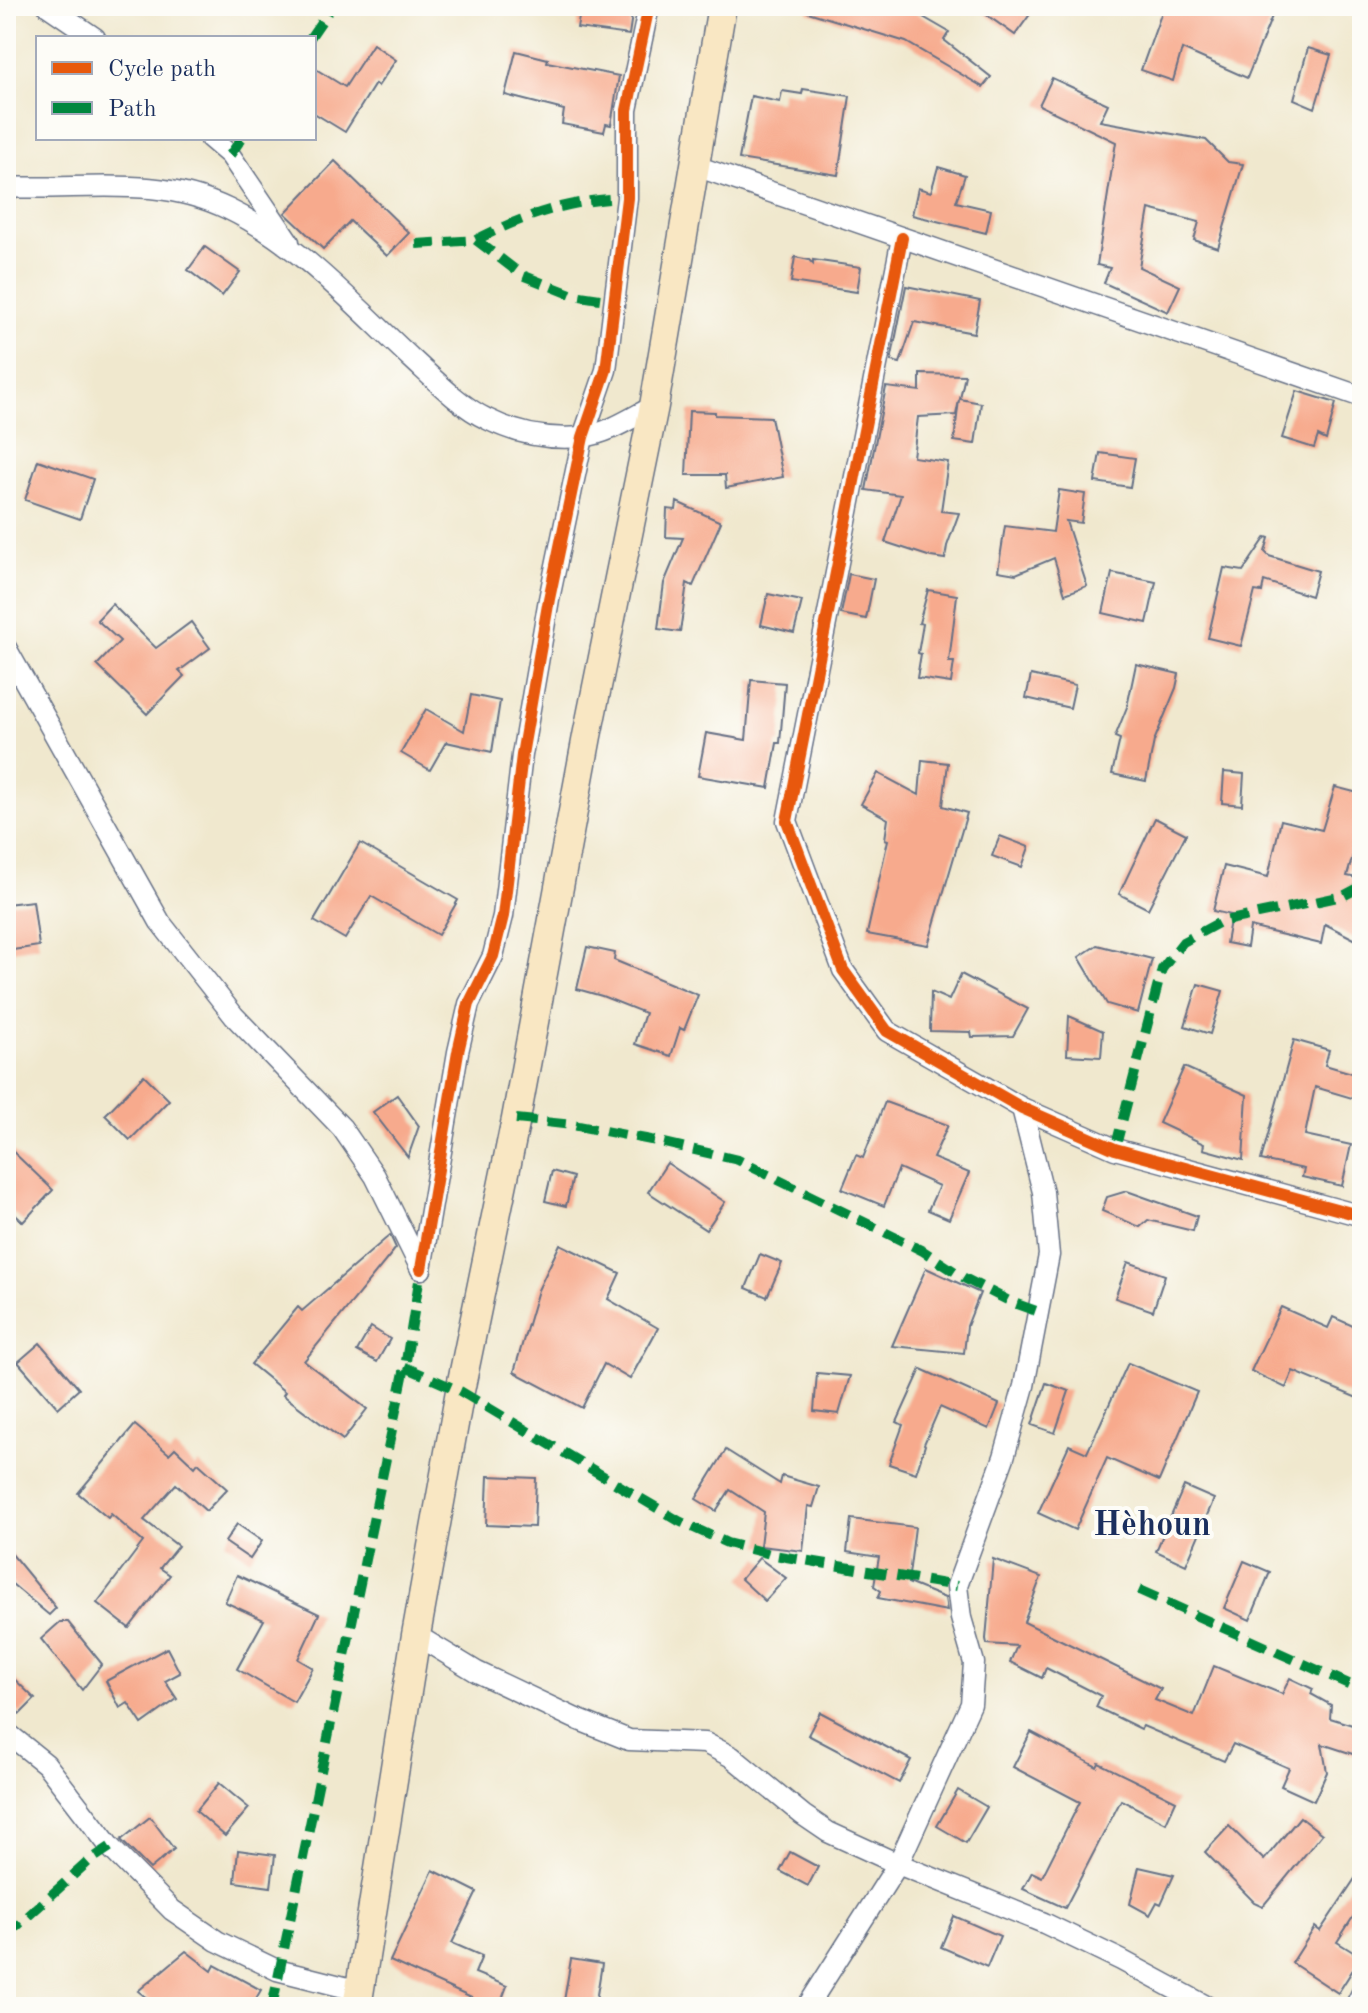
<svg xmlns="http://www.w3.org/2000/svg" width="1368" height="2013" font-family="'Old Standard TT',serif">
	<style>
		.building { fill: #f7aa8d }
		.lines { fill: none; stroke-linecap: round; stroke-linejoin: round }
		.minor-casing { stroke: #667085; stroke-width: 23 }
		.secondary-casing { stroke: #667085; stroke-width: 31 }
		.minor { stroke: #fff; stroke-width: 20 }
		.secondary { stroke: #f9e7c3; stroke-width: 28 }
		.quiet { stroke: #00873e; stroke-width: 10; stroke-dasharray: 20 10; stroke-linecap: butt }
		.cycleway-casing { stroke: #fdfcf7; stroke-width: 17 }
		.cycleway { stroke: #e8590c; stroke-width: 12 }
		.labels { text-anchor: middle; stroke-width: 8; stroke-linejoin: round; paint-order: stroke }
		.quarter-label { font-size: 34px; font-weight: bold; fill: #1b2f5e; stroke: #fdfcf7 }
	</style>
	<rect width="100%" height="100%" fill="#fdfcf7"/>
	<filter id="ink" filterUnits="userSpaceOnUse"><feTurbulence type="fractalNoise" baseFrequency=".0125" numOctaves="2"/><feDisplacementMap in="SourceGraphic" scale="16" xChannelSelector="R" yChannelSelector="G"/><feConvolveMatrix kernelMatrix="1 2 1 2 8 2 1 2 1" color-interpolation-filters="sRGB"/></filter>
	<filter id="wash" filterUnits="userSpaceOnUse"><feTurbulence type="fractalNoise" baseFrequency=".006" numOctaves="4" result="noise"/><feDisplacementMap in="SourceGraphic" scale="32" xChannelSelector="R" yChannelSelector="G"/><feGaussianBlur stdDeviation="1.8" result="paint"/><feColorMatrix in="noise" values="0 0 0 0 0 0 0 0 0 0 0 0 0 0 0 0 0 1.4 0 .05"/><feComposite in="paint" operator="in"/></filter>
	<g filter="url(#wash)">
		<rect width="100%" height="100%" fill="#f0e8ce"/>
		<g id="blocks">
			<g class="building">
				<polygon points="581,6 633,8 629,35 577,28"/>
				<polygon points="809,6 904,6 949,32 944,40 991,77 983,87 906,42 808,12"/>
				<polygon points="974,6 1036,6 1015,35"/>
				<polygon points="1164,6 1247,6 1272,16 1247,78 1182,49 1173,81 1141,70"/>
				<polygon points="373,44 396,60 378,86 375,84 345,132 314,113 314,68 345,87"/>
				<polygon points="1308,48 1331,55 1315,108 1294,99"/>
				<polygon points="516,51 548,59 547,62 619,76 611,125 606,124 604,132 562,124 564,110 505,95"/>
				<polygon points="1052,78 1108,104 1100,121 1206,140 1228,162 1243,164 1218,248 1194,240 1199,222 1149,209 1139,267 1180,286 1168,312 1104,283 1110,268 1097,265 1116,142 1039,105"/>
				<polygon points="803,89 850,96 838,175 739,159 751,96 780,102 782,91 802,94"/>
				<polygon points="335,161 409,233 387,256 350,221 323,249 285,213"/>
				<polygon points="938,167 965,175 956,202 991,210 986,233 912,215 918,188 931,192"/>
				<polygon points="205,247 240,272 222,296 188,270"/>
				<polygon points="795,257 809,260 813,264 813,260 861,267 857,292 791,282"/>
				<polygon points="906,286 980,301 974,333 914,322 900,363 891,361"/>
				<polygon points="920,374 965,375 960,399 981,403 975,444 954,441 959,400 956,415 918,417 913,457 948,462 941,511 959,513 947,546 945,559 931,557 885,542 901,495 866,490 886,387 920,391"/>
				<polygon points="1297,391 1336,403 1326,440 1318,436 1314,448 1282,438"/>
				<polygon points="689,411 715,412 715,415 771,417 783,477 726,488 725,475 686,475"/>
				<polygon points="1100,453 1135,458 1130,487 1095,482"/>
				<polygon points="38,460 93,479 80,519 25,500"/>
				<polygon points="1059,490 1085,494 1081,523 1066,521 1087,586 1065,594 1054,558 1016,574 998,571 1005,526 1053,532"/>
				<polygon points="677,502 721,522 693,586 687,583 680,632 658,629 664,583 683,538 666,537 667,509 676,510"/>
				<polygon points="1266,537 1269,538 1265,552 1269,556 1318,571 1311,596 1264,581 1262,592 1255,591 1241,646 1208,638 1224,568 1243,571"/>
				<polygon points="1112,573 1156,582 1147,623 1103,613"/>
				<polygon points="849,574 874,579 866,619 841,614"/>
				<polygon points="928,590 957,595 949,662 954,662 951,683 917,678 921,654 918,653 923,624 919,623"/>
				<polygon points="768,594 802,601 794,633 761,625"/>
				<polygon points="112,604 156,648 191,622 210,648 179,671 184,676 147,714 97,665 120,641 97,620"/>
				<polygon points="1136,664 1179,674 1176,688 1154,741 1146,781 1112,774 1120,739 1115,737 1127,707"/>
				<polygon points="1031,675 1075,685 1070,708 1026,698"/>
				<polygon points="751,680 785,683 780,743 777,743 769,788 698,776 706,733 746,740"/>
				<polygon points="471,695 500,701 492,752 446,742 430,770 401,753 426,709 464,731"/>
				<polygon points="922,760 948,763 943,806 967,813 928,945 867,934 888,840 885,839 888,819 861,804 878,773 919,795"/>
				<polygon points="1224,772 1244,774 1242,805 1222,803"/>
				<polygon points="1335,787 1362,794 1362,824 1347,876 1362,879 1362,943 1325,924 1321,944 1250,927 1247,947 1226,943 1231,915 1213,911 1224,866 1268,877 1281,820 1322,830"/>
				<polygon points="1155,818 1186,834 1148,909 1119,894"/>
				<polygon points="1000,836 1029,847 1022,867 992,856"/>
				<polygon points="360,843 458,900 438,935 371,896 345,939 314,921"/>
				<polygon points="33,901 39,946 6,951 6,904"/>
				<polygon points="1097,945 1152,959 1138,1013 1107,1004 1079,957"/>
				<polygon points="587,947 615,953 614,960 698,995 684,1030 680,1028 671,1056 635,1044 645,1013 602,996 577,989"/>
				<polygon points="961,974 1028,1009 1013,1036 972,1037 971,1032 930,1031 931,992 949,1000"/>
				<polygon points="1198,984 1223,991 1210,1034 1185,1026"/>
				<polygon points="1069,1016 1103,1031 1101,1057 1067,1055"/>
				<polygon points="1294,1040 1329,1050 1325,1065 1362,1076 1362,1101 1315,1087 1305,1135 1351,1145 1342,1186 1302,1177 1304,1169 1261,1160"/>
				<polygon points="1184,1067 1247,1095 1243,1160 1203,1149 1204,1144 1159,1123"/>
				<polygon points="144,1075 169,1100 130,1140 105,1115"/>
				<polygon points="397,1095 419,1126 408,1157 373,1112"/>
				<polygon points="885,1102 948,1125 933,1158 969,1173 949,1219 928,1210 939,1186 899,1168 884,1206 842,1189 856,1155 863,1158"/>
				<polygon points="6,1145 53,1190 23,1222 6,1206"/>
				<polygon points="667,1163 725,1202 706,1230 648,1192"/>
				<polygon points="552,1171 573,1177 566,1206 545,1201"/>
				<polygon points="1127,1191 1197,1216 1193,1231 1148,1220 1140,1227 1102,1211 1107,1197"/>
				<polygon points="390,1235 396,1248 304,1361 367,1409 343,1440 283,1395 285,1392 251,1364 298,1307 302,1311"/>
				<polygon points="560,1244 620,1273 608,1299 658,1328 630,1379 604,1364 582,1408 514,1372 538,1290"/>
				<polygon points="760,1254 782,1263 767,1297 746,1288"/>
				<polygon points="1128,1262 1165,1275 1153,1311 1115,1298"/>
				<polygon points="926,1268 980,1293 967,1326 964,1353 892,1346"/>
				<polygon points="1281,1307 1328,1328 1333,1317 1362,1330 1362,1400 1293,1371 1286,1388 1251,1371"/>
				<polygon points="371,1327 390,1339 377,1362 357,1351"/>
				<polygon points="40,1343 79,1389 58,1408 18,1362"/>
				<polygon points="1128,1363 1197,1392 1159,1481 1107,1458 1075,1530 1038,1513 1069,1445 1087,1453"/>
				<polygon points="921,1369 999,1404 989,1429 940,1407 924,1444 925,1445 916,1473 889,1464 903,1425 897,1422"/>
				<polygon points="817,1373 850,1376 839,1414 814,1411"/>
				<polygon points="1046,1383 1069,1391 1055,1433 1032,1425"/>
				<polygon points="135,1425 169,1454 175,1448 195,1467 198,1463 227,1489 206,1511 176,1484 144,1520 178,1546 160,1568 170,1575 129,1628 97,1603 143,1542 111,1514 108,1518 78,1493"/>
				<polygon points="726,1450 780,1484 782,1476 819,1487 813,1507 808,1506 803,1551 760,1546 764,1512 730,1490 716,1511 696,1499"/>
				<polygon points="488,1476 536,1478 534,1527 486,1525"/>
				<polygon points="1184,1486 1214,1499 1186,1565 1156,1551"/>
				<polygon points="851,1519 915,1527 908,1583 945,1598 947,1611 878,1598 881,1591 874,1586 879,1557 847,1552"/>
				<polygon points="237,1524 262,1541 250,1559 225,1542"/>
				<polygon points="6,1547 56,1608 49,1615 6,1579"/>
				<polygon points="759,1558 786,1578 765,1601 741,1579"/>
				<polygon points="993,1559 1041,1577 1024,1622 1161,1689 1155,1700 1194,1716 1214,1666 1282,1694 1290,1678 1313,1689 1311,1694 1331,1705 1330,1718 1362,1728 1362,1757 1322,1744 1327,1772 1314,1801 1281,1786 1289,1768 1233,1744 1224,1761 1143,1726 1141,1729 1096,1707 1101,1696 1046,1668 1042,1678 1010,1662 1017,1646 987,1644 986,1639"/>
				<polygon points="1244,1561 1270,1572 1250,1620 1224,1608"/>
				<polygon points="237,1575 319,1614 298,1659 313,1668 294,1702 237,1669 264,1620 225,1602"/>
				<polygon points="60,1622 68,1622 102,1664 82,1690 41,1639"/>
				<polygon points="167,1648 180,1673 165,1681 177,1699 142,1724 128,1703 120,1708 106,1681"/>
				<polygon points="6,1671 35,1699 20,1714 6,1701"/>
				<polygon points="820,1712 911,1760 899,1783 808,1735"/>
				<polygon points="1031,1732 1097,1767 1099,1763 1176,1801 1166,1823 1121,1800 1065,1908 1023,1889 1032,1872 1042,1877 1080,1802 1013,1767"/>
				<polygon points="219,1783 249,1808 225,1836 196,1811"/>
				<polygon points="958,1790 987,1807 966,1843 937,1826"/>
				<polygon points="150,1817 174,1849 150,1869 121,1840"/>
				<polygon points="1300,1817 1322,1834 1263,1906 1254,1902 1205,1852 1229,1826 1264,1860"/>
				<polygon points="238,1850 275,1855 271,1887 235,1882"/>
				<polygon points="790,1852 818,1867 808,1886 780,1871"/>
				<polygon points="1139,1867 1174,1875 1161,1904 1157,1902 1150,1915 1130,1904"/>
				<polygon points="1362,1868 1362,1903 1337,1942 1361,1957 1338,1993 1292,1963 1315,1927 1320,1931"/>
				<polygon points="433,1870 477,1892 452,1943 482,1956 475,1973 507,1986 499,2007 476,2000 390,1961"/>
				<polygon points="954,1916 1000,1936 987,1967 941,1947"/>
				<polygon points="186,1951 212,1971 215,1965 261,1990 251,2007 158,2007 138,1991"/>
				<polygon points="571,1959 602,1964 595,2007 564,2001"/>
			</g>
		</g>
	</g>
	<g filter="url(#ink)">
		<use href="#blocks" fill-opacity="0" stroke="#667085" stroke-width="2"/>
		<g class="lines">
			<g class="minor-casing">
				<g id="minor">
					<polyline points="48,6 95,38"/>
					<polyline points="210,138 230,155 289,242"/>
					<polyline points="693,165 1362,397"/>
					<path d="M 6,187 C 82,191 156,174 228,209 C 299,243 354,305 411,358 C 433,378 461,407 487,419 C 517,434 549,440 581,437 C 608,434 631,418 654,406"/>
					<polyline points="902,238 787,821 843,970 887,1031 1022,1108 1115,1149 1362,1216"/>
					<polyline points="6,648 160,922 234,1016 342,1128 375,1176 421,1269"/>
					<polyline points="421,1269 458,1052 469,1004 493,956 503,916 522,755 549,599 583,437 606,370 627,198 627,110 649,6"/>
					<polyline points="416,1635 477,1672 574,1718 629,1740 705,1743 732,1757 803,1815 828,1832 898,1864 1044,1923 1121,1960 1208,2007"/>
					<polyline points="6,1732 46,1764 110,1847 172,1910 217,1941 277,1970 360,1991"/>
					<polyline points="807,2007 898,1864 971,1704 974,1663 961,1618 957,1586 1004,1457 1024,1386 1049,1255 1043,1192 1022,1108"/>
					<polyline points="1355,2007 1362,1993"/>
				</g>
			</g>
			<g class="secondary-casing">
				<polyline id="secondary" points="357,2007 416,1635 460,1391 516,1119 587,736 654,406 722,6"/>
			</g>
			<use href="#minor" class="minor"/>
			<use href="#secondary" class="secondary"/>
			<g class="quiet">
				<polyline points="310,38 332,6"/>
				<polyline points="230,155 242,138"/>
				<path d="M 476,240 C 524,215 573,199 627,198"/>
				<polyline points="416,244 476,240 522,275 573,295 614,301"/>
				<polyline points="516,1119 573,1125 651,1140 738,1160 923,1251 966,1279 1011,1302 1039,1312"/>
				<polyline points="1115,1149 1162,969 1183,942 1220,922 1343,896 1362,886"/>
				<polyline points="405,1367 460,1391 679,1521 727,1543 774,1555 957,1586"/>
				<polyline points="1139,1590 1362,1690"/>
				<polyline points="6,1936 89,1861 110,1847"/>
				<polyline points="272,2007 405,1367 421,1269"/>
			</g>
			<g class="cycleway-casing">
				<g id="cycleway">
					<polyline points="902,238 787,821 843,970 887,1031 1022,1108 1115,1149 1362,1216"/>
					<polyline points="421,1269 458,1052 469,1004 493,956 503,916 522,755 549,599 583,437 606,370 627,198 627,110 649,6"/>
				</g>
			</g>
			<use href="#cycleway" class="cycleway"/>
		</g>
	</g>
	<g class="labels">
		<g class="quarter-label">
			<text x="1152" y="1535">Hèhoun</text>
		</g>
	</g>
	<rect width="1368" height="2013" fill="none" stroke="#fdfcf7" stroke-width="32"/>
	<rect x="36" y="36" width="280" height="104" fill="#fdfcf7" stroke="#a3aaba" stroke-width="2"/>
	<rect x="52" y="62" width="40" height="12" fill="#e8590c" stroke="#a3aaba" stroke-width="2"/>
	<text x="108" y="76" font-size="24" fill="#1b2f5e">Cycle path</text>
	<rect x="52" y="102" width="40" height="12" fill="#00873e" stroke="#a3aaba" stroke-width="2"/>
	<text x="108" y="116" font-size="24" fill="#1b2f5e">Path</text>
</svg>
